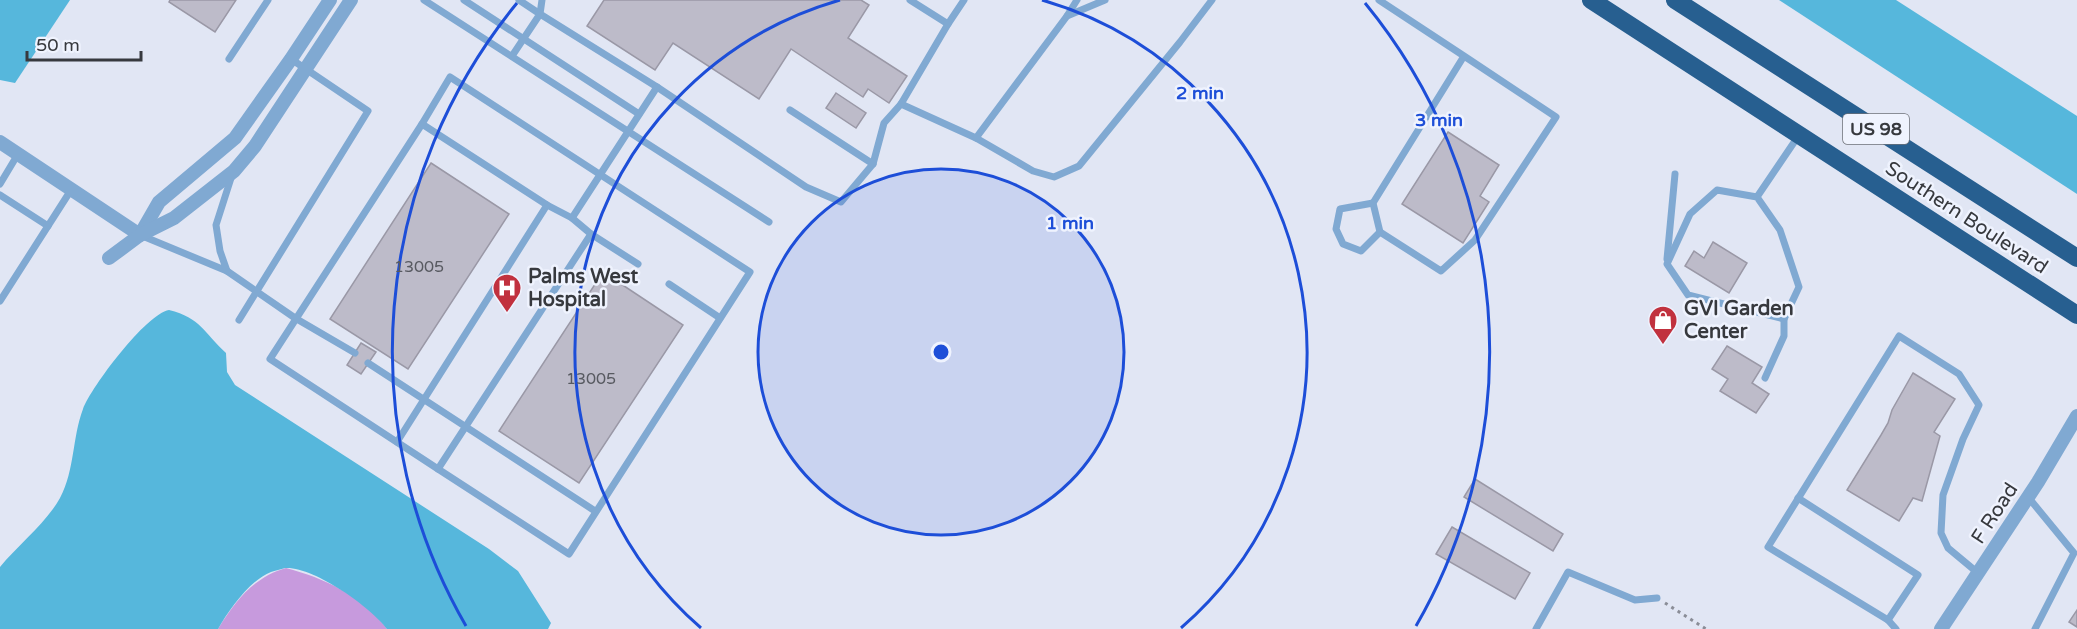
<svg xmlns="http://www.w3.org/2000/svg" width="2077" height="629" font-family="'Varela Round',sans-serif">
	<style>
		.forest { fill: #c79add }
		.water { fill: #56b7dc }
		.building { fill: #bdbbc9; stroke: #9a98a6; stroke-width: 1.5 }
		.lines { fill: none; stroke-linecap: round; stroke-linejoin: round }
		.path { stroke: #8a8d97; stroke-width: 3; stroke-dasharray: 3 4.5; stroke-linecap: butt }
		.lane { stroke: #80a9d2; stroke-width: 7 }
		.street { stroke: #80a9d2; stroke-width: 14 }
		.highway { stroke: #275f90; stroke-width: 18 }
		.ring { fill: none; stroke: #1d4ed8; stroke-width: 3 }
		.labels { text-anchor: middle; stroke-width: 5; stroke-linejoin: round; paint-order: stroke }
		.number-label { font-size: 16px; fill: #585a61 }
		.shield { fill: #eff3fe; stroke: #6e7178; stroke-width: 1.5 }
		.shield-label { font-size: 18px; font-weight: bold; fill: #37393e }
		.street-label { font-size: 20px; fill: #37393e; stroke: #eff3fe }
		.poi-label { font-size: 20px; font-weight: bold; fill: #37393e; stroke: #eff3fe; text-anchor: start }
		.centre { fill: #1d4ed8; stroke: #eff3fe; stroke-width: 3 }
		.ring-label { font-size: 18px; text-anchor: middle; font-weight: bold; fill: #1d4ed8; stroke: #eff3fe; stroke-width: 5; stroke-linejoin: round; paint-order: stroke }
	</style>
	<rect width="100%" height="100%" fill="#e1e6f4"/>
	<path class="forest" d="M 286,568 C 324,578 363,596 387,629 L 218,629 C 235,601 254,577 286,568 Z"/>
	<g class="water">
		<polygon points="0,0 70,0 15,83 0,80"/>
		<polygon points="1779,0 1896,0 2077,116 2077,194"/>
		<path d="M 169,310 C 201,318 204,333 226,353 L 227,372 L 235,385 L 489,549 L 518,571 L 551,623 L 548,629 L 387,629 C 371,607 313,566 285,568 C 281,569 275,571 271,572 C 250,580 229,610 218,629 L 0,629 L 0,567 C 18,545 47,522 60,498 C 75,469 72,438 83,409 C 92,386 146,314 169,310 Z"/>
	</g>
	<g class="building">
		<polygon points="170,0 236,0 215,32 169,2"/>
		<polygon points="604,0 861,0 869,5 848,38 907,76 889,103 868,89 863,97 791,49 759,99 673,43 655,70 587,26"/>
		<polygon points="836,93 866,113 856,128 826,108"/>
		<polygon points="1448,132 1499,165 1480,196 1489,202 1463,243 1402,204"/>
		<polygon points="431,163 509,214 408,369 330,319"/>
		<polygon points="1713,242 1747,263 1729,293 1685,266 1694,251 1704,258"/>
		<polygon points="603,272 683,325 579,483 499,431"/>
		<polygon points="361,343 376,352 361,374 347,365"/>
		<polygon points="1727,346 1762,367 1752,383 1769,394 1756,413 1720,391 1728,379 1712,369"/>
		<polygon points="1913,373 1955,399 1934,432 1940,436 1922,501 1913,498 1899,521 1847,490 1881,435 1888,423 1892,410"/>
		<polygon points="1475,479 1563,534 1553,551 1464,497"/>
		<polygon points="1452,527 1530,573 1515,599 1436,554"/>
		<polygon points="2077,610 2077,627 2069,622"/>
	</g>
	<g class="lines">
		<polyline class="path" points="1665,603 1706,629"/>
		<g class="lane">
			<polyline points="424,0 769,222"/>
			<polyline points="464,0 639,114"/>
			<polyline points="542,0 540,14 657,87 806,187 841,202 873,164 790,110"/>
			<polyline points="1379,0 1464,56 1373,203 1380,232 1441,271 1475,240 1556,117 1464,56"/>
			<polyline points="1067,16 1077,0"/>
			<polyline points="948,24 964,0"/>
			<polyline points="512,56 540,14 519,0"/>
			<polyline points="229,59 268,0"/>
			<polyline points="901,104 976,138 1033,171 1054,177 1079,166 1180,42 1212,0"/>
			<polyline points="976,138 1067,16 1105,0"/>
			<polyline points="873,164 884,123 901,104 948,24 910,0"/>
			<polyline points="0,184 18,154"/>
			<polyline points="0,195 48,226"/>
			<polyline points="1757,197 1780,230 1799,287 1784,319 1688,295 1667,264 1690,214 1717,190 1757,197 1799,135"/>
			<polyline points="1373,203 1340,209 1336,229 1343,244 1361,251 1380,232"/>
			<polyline points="572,218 657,87"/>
			<polyline points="591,234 638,264"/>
			<polyline points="140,235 227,271 295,318 355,353"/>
			<polyline points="1667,259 1675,174"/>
			<polyline points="227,271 220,251 216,225 232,175"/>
			<polyline points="669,284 720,318"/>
			<polyline points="0,301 71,190"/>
			<polyline points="239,320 368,111 291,59"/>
			<polyline points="368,363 595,511"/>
			<polyline points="1765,378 1784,336 1784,319"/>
			<polyline points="397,442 547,205 572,218 591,234 438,469 569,554 750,272 450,77 422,124"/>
			<polyline points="438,469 270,359 422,124 547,205"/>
			<polyline points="2028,497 2074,553 2035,629"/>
			<polyline points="1798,498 1918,575 1888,620"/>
			<polyline points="1536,629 1568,572 1635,600 1657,598"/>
			<polyline points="1896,629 1888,620 1768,547 1899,336 1959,374 1979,405 1963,439 1943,495 1941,533 1948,548 1978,573"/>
		</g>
		<g class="street">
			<polyline points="0,142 140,235"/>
			<polyline points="140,235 159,202 235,138 291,59 330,0"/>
			<polyline points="109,258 140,235 174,218 234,171 255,146 351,0"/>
			<polyline points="1941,629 2038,482 2077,416"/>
		</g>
		<g class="highway">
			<polyline points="1591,0 2077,315"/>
			<polyline points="1675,0 2077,258"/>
		</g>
	</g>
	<circle cx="941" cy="352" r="183" fill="#1d4ed8" fill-opacity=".12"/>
	<g class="ring">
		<circle cx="941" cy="352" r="183"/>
		<path d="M701 628A366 366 0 0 1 840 0M1042 0A366 366 0 0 1 1181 628"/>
		<path d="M466 626A549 549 0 0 1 517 3M1365 3A549 549 0 0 1 1416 626"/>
	</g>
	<defs>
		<g id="hospital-pin" transform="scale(1.5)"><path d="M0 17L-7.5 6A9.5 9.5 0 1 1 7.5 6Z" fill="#c1313e" stroke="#eff3fe"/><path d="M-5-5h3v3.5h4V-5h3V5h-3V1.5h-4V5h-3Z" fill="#fff"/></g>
		<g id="shop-pin" transform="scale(1.5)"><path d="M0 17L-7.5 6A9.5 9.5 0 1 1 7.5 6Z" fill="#c1313e" stroke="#eff3fe"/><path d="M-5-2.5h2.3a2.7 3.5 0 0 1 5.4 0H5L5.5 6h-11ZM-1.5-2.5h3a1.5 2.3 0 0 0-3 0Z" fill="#fff"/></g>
	</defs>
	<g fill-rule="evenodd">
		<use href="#hospital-pin" x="507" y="288"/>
		<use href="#shop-pin" x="1663" y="320"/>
	</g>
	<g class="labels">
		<g class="number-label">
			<text x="419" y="272">13005</text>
			<text x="591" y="384">13005</text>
		</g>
		<rect class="shield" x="1843" y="114" width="66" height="30" rx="4.5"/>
		<g class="shield-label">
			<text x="1876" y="135">US 98</text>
		</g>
		<g class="street-label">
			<text transform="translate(1967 217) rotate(33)" y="7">Southern Boulevard</text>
			<text transform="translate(1994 513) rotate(-57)" y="7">F Road</text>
		</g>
		<g class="poi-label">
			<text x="528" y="283">Palms West<tspan x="528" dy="23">Hospital</tspan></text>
			<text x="1684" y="315">GVI Garden<tspan x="1684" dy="23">Center</tspan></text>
		</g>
	</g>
	<circle cx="941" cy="352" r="9" class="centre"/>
	<g class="ring-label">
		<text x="1200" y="99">2 min</text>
		<text x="1439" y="126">3 min</text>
		<text x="1070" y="229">1 min</text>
	</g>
	<path d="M27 51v9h114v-9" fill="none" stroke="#37393e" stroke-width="3"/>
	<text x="36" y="51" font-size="18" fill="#37393e" stroke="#eff3fe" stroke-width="4.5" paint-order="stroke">50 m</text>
</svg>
